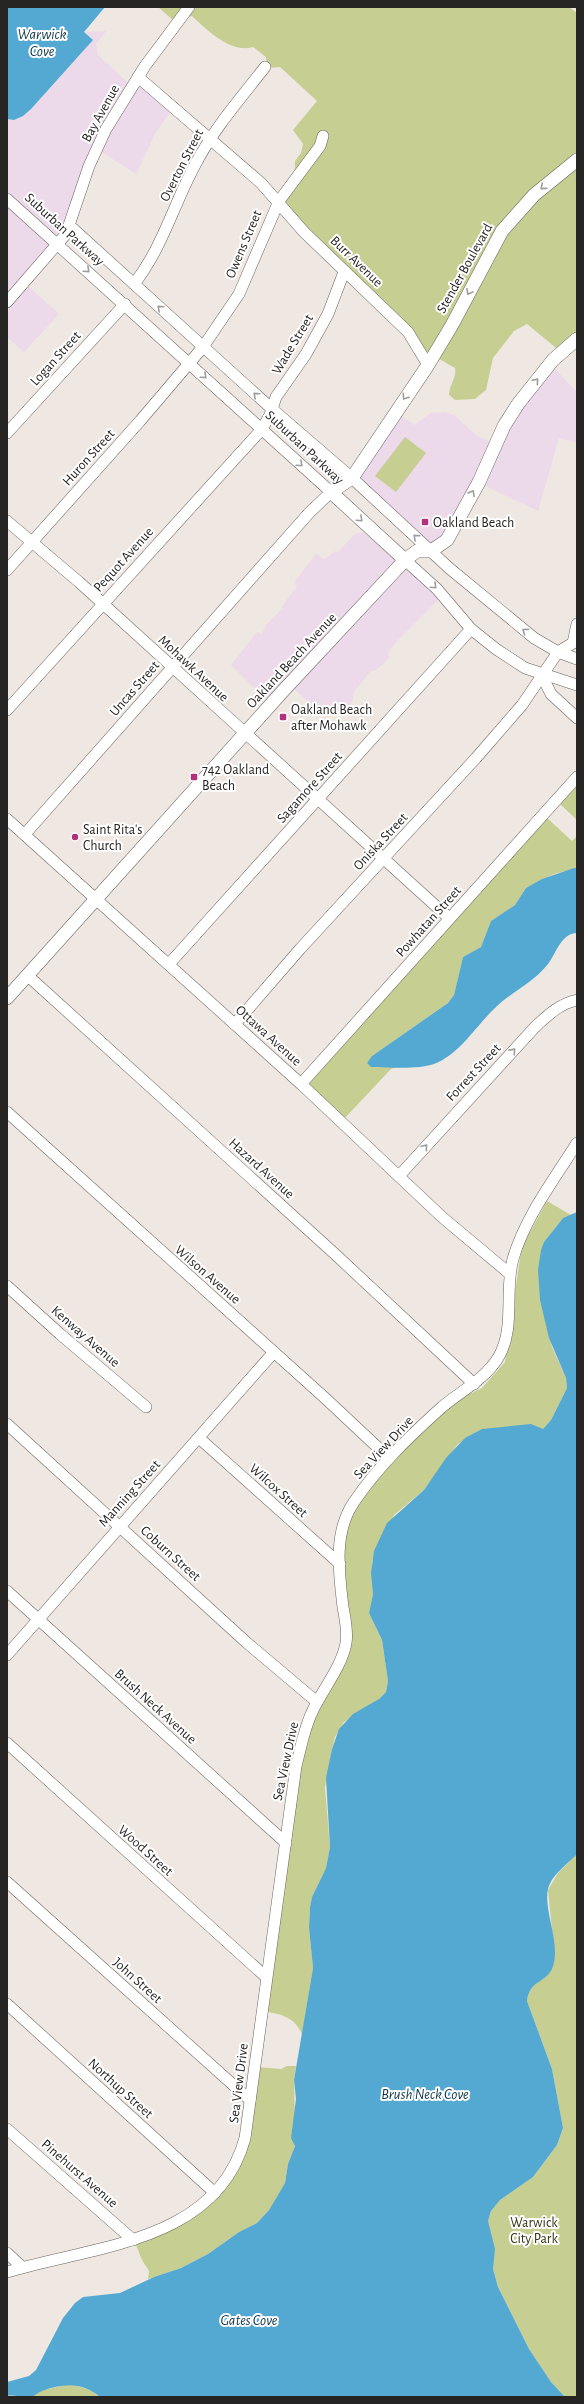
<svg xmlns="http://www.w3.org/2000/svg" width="584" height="2404" font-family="'Alegreya Sans',sans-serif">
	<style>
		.commercial { fill: #ecd9e9 }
		.green { fill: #c6ce92 }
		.water { fill: #54a9d2 }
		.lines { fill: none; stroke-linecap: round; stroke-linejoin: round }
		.minor-casing { stroke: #68625d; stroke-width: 12 }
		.tertiary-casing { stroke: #68625d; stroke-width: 14 }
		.minor { stroke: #fff; stroke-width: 11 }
		.tertiary { stroke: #fff; stroke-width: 13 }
		.oneway { stroke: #9e9d9c }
		.poi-dot { fill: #b3327c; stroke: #fff; stroke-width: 1.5 }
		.labels { text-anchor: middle; stroke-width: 4; stroke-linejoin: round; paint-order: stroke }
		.street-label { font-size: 14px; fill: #272523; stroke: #fff }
		.poi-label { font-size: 14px; fill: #272523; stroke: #fff; text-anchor: start }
		.park-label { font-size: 14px; fill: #323514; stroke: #fff }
		.water-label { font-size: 15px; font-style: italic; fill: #113749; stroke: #fff }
	</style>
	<rect width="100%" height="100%" fill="#efe8e2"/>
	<g class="commercial">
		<polygon points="106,31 96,44 98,55 128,83 146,89 172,109 156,132 136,174 94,147 60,229 44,253 20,279 59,314 24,352 7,337 7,119 14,120 23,116 81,54 93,40 84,32"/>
		<polygon points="552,366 577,392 577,440 576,442 559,438 538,511 477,482 436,553 354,475 397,412 414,425 431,413 445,412 454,415 476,435 495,445"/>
		<polygon points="363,532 440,598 395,643 388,653 389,658 376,670 371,671 354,692 352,702 339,715 330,709 322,715 290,685 271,702 255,689 231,665 257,632 262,634 266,625 280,611 285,602 297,587 295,581 316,554 325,559 335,551 337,553 355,534"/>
	</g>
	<g class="green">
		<path d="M 158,7 L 569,7 L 577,13 L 577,342 L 561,352 L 527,324 L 514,331 L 493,358 L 486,390 L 475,399 L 455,400 L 449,395 C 449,385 457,378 455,368 L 422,349 L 307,230 L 280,199 L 295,180 L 295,161 L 301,153 L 303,144 L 293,130 L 317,101 L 280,67 L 267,68 L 266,57 L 253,47 C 231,54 207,30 192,16 L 174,21 Z"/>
		<polygon points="405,437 426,453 396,492 375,476"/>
		<polygon points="577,786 577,820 560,804"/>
		<polygon points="547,818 572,841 577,836 577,868 554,874 526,888 515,905 491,921 481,947 463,957 454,995 448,1003 372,1056 371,1067 397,1067 391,1069 343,1120 304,1080 419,961"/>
		<path d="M 547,1201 L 571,1215 L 563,1218 L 544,1242 L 545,1319 L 552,1347 L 566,1378 L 567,1388 L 551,1420 L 543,1429 L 482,1429 L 458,1444 L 424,1490 L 394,1515 L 372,1562 L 373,1594 L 369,1613 L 382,1640 L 388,1681 L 386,1692 L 379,1699 L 344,1722 L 335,1737 L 332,1749 L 325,1788 L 330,1847 L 326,1868 L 312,1897 L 310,1907 L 309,1928 L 313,1968 L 302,2034 C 294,2016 280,2014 262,2011 L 303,1732 L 345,1643 L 338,1563 L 347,1512 L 388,1458 L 461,1398 L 482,1388 L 505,1362 L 520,1258 L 523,1245 Z"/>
		<path d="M 577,1854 L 577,2397 L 565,2397 L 551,2382 L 529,2349 L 498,2287 L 493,2269 L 488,2221 L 491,2211 L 500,2200 L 533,2177 L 557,2145 L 563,2128 L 552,2069 L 527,2001 C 529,1988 535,1983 546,1977 L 553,1940 L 548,1890 L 558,1873 Z"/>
		<polygon points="287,2066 296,2066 294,2080 295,2119 292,2128 295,2146 288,2164 285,2183 269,2210 257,2223 239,2232 208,2254 181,2268 148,2279 149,2271 142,2260 134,2240 181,2219 238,2162 256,2067 281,2069"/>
		<polygon points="69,2384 88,2389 100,2397 31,2397 40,2391"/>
	</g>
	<g class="water">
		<polygon points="7,7 105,7 84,32 93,40 31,109 23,116 14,120 7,119"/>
		<path d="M 574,868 L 577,868 L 577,933 C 561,933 556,954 548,964 C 533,983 511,992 494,1009 C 475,1027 460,1054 434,1064 C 416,1070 390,1067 371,1067 L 367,1063 L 372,1056 L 448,1003 L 454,995 L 463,957 L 481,947 L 491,921 L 515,905 L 526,888 L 542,879 Z"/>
		<path d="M 577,1212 L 577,1854 C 568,1864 552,1874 548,1889 C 543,1910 562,1945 552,1969 C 544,1984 530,1980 527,2001 L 552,2069 L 563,2128 L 557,2145 L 533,2177 L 500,2200 L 491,2211 L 488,2221 L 495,2249 L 493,2269 L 498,2287 L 529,2349 L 551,2382 L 565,2397 L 100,2397 C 82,2382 64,2383 42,2391 C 38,2392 35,2396 31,2397 C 22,2399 16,2394 7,2396 L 7,2382 L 29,2376 L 36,2370 L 63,2318 L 75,2303 L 83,2297 L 120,2293 L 154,2277 L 181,2268 L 208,2254 L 239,2232 L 257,2223 L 269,2210 L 285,2183 L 288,2164 L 295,2146 L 291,2138 L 296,2099 L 294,2080 L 313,1968 L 309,1928 L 310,1907 L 312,1897 L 326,1868 L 330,1847 L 326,1778 L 332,1749 L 339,1729 L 353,1714 L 379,1699 L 386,1692 L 388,1681 L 382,1640 L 369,1613 L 373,1594 L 371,1573 L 374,1551 L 387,1523 L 424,1490 L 446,1458 L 465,1438 L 482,1429 L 531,1424 L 543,1429 L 551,1420 L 567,1388 L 566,1378 L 549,1338 L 540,1300 L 538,1270 L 541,1250 L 544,1242 L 563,1218 Z"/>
	</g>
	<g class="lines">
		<g class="minor-casing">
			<g id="minor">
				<polyline points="138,77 261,183 304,232 408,332 428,365"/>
				<polyline points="7,199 331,492 309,513 25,834"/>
				<polyline points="70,226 272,409 352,478 449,568 534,638 558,652 577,659"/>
				<path d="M 134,284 C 163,247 174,203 196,163 C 215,127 241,98 265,67"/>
				<polyline points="7,302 66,234 89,166 106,129 145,66 189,7"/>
				<polyline points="7,433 125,304"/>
				<polyline points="7,521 79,582 449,918"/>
				<polyline points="405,560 437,589 471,629 496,649 525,668 577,685"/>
				<polyline points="7,570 140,421 203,347 239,294 279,201 320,146 323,136"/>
				<polyline points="541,674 551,694 577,718"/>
				<polyline points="7,710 262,429 270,415 276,397 306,354 328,314 344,272"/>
				<polyline points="7,819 301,1084 442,1217 510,1274"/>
				<polyline points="169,964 471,629"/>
				<polyline points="27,975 336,1255 474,1384"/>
				<polyline points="235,1024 300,949 476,758 522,705 558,652 573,643 577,624"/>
				<polyline points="301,1084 577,777"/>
				<polyline points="7,1112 325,1398 389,1458"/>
				<path d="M 399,1176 L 535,1027 C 548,1015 559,1004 577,1000"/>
				<polyline points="7,1286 60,1334 146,1407"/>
				<polyline points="7,1424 246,1642 317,1702"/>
				<polyline points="199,1438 340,1564"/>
				<polyline points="7,1591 286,1843"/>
				<polyline points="7,1655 274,1352"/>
				<polyline points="7,1743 266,1977"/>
				<polyline points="7,1882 250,2100"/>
				<polyline points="7,2004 215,2193"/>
				<polyline points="7,2129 133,2240"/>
				<polyline points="7,2253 22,2267"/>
				<path d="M 7,2272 C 92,2246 217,2243 245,2138 L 296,1766 C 301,1747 304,1728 313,1710 C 323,1689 342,1666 346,1643 C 348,1632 345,1618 343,1607 C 339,1573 333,1532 354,1502 C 378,1466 410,1436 442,1407 C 461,1391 484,1380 498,1358 C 516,1328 504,1291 513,1259 C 525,1217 554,1180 577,1143"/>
			</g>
		</g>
		<g class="tertiary-casing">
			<g id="tertiary">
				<polyline points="405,560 331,492 352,478 428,365 452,325 502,231 534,195 577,160"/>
				<polyline points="7,998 283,691 405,560 417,551 431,551 447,540 479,482 504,426 518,404 553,360 577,339"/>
			</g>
		</g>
		<use href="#minor" class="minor"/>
		<use href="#tertiary" class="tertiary"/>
	</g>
	<defs><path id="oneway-chevron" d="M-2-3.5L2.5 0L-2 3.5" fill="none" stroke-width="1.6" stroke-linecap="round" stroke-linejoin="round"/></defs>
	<g class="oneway">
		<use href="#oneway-chevron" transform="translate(543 187) rotate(139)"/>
		<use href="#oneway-chevron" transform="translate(87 270) rotate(42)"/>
		<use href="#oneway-chevron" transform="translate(469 292) rotate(118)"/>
		<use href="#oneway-chevron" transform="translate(160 308) rotate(-138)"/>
		<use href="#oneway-chevron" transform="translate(204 376) rotate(42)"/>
		<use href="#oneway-chevron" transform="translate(536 381) rotate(-49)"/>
		<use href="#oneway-chevron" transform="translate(256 395) rotate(-138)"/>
		<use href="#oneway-chevron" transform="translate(405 397) rotate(124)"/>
		<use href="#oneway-chevron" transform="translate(300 464) rotate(43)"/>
		<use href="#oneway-chevron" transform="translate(472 493) rotate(-61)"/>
		<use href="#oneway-chevron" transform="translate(360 519) rotate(43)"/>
		<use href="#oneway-chevron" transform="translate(416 537) rotate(-138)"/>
		<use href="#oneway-chevron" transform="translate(434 586) rotate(43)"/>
		<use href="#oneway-chevron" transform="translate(525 631) rotate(-144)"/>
		<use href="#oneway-chevron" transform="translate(513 1051) rotate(-48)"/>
		<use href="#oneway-chevron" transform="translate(425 1147) rotate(-49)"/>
	</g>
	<g class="poi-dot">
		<rect x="421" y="518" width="8" height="8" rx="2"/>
		<rect x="279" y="713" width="8" height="8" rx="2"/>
		<rect x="190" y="773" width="8" height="8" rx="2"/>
		<circle cx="75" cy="837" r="4"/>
	</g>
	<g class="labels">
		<g class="street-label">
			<text transform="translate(100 113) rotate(-61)" y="5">Bay Avenue</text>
			<text transform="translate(181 165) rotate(-63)" y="5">Overton Street</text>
			<text transform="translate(65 229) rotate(42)" y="5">Suburban Parkway</text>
			<text transform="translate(243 244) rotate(-67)" y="5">Owens Street</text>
			<text transform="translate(357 261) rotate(44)" y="5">Burr Avenue</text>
			<text transform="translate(464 268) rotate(-61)" y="5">Stender Boulevard</text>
			<text transform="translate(292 344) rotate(-59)" y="5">Wade Street</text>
			<text transform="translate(55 358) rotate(-48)" y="5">Logan Street</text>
			<text transform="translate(305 447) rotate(43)" y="5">Suburban Parkway</text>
			<text transform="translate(88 457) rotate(-48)" y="5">Huron Street</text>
			<text transform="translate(123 559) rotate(-48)" y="5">Pequot Avenue</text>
			<text transform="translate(291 660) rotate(-47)" y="5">Oakland Beach Avenue</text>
			<text transform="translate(194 668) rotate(43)" y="5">Mohawk Avenue</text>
			<text transform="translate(134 688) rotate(-49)" y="5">Uncas Street</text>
			<text transform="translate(309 787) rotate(-48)" y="5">Sagamore Street</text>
			<text transform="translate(380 841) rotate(-47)" y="5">Oniska Street</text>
			<text transform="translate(428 921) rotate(-48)" y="5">Powhatan Street</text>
			<text transform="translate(269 1035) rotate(42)" y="5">Ottawa Avenue</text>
			<text transform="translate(473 1072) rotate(-47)" y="5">Forrest Street</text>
			<text transform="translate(262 1168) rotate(42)" y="5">Hazard Avenue</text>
			<text transform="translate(208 1274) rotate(41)" y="5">Wilson Avenue</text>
			<text transform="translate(86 1336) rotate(41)" y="5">Kenway Avenue</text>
			<text transform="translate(383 1447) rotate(-47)" y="5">Sea View Drive</text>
			<text transform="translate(279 1490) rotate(42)" y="5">Wilcox Street</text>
			<text transform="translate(129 1493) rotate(-48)" y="5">Manning Street</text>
			<text transform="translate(171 1553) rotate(42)" y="5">Coburn Street</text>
			<text transform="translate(156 1706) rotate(42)" y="5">Brush Neck Avenue</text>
			<text transform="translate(285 1761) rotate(-78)" y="5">Sea View Drive</text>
			<text transform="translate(146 1850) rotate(42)" y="5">Wood Street</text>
			<text transform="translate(138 1980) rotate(42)" y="5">John Street</text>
			<text transform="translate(238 2083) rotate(-83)" y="5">Sea View Drive</text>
			<text transform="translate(121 2088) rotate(42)" y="5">Northup Street</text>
			<text transform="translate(80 2173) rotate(41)" y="5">Pinehurst Avenue</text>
		</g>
		<g class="poi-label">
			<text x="433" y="527">Oakland Beach</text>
			<text x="291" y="714">Oakland Beach<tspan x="291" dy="16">after Mohawk</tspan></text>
			<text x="202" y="774">742 Oakland<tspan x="202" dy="16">Beach</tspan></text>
			<text x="83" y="834">Saint Rita's<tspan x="83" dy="16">Church</tspan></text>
		</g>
		<g class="park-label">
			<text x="534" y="2227">Warwick<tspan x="534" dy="16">City Park</tspan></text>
		</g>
		<g class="water-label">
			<text x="42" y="39">Warwick<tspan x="42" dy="17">Cove</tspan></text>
			<text x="425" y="2099">Brush Neck Cove</text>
			<text x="249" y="2325">Gates Cove</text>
		</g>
	</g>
	<rect width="584" height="2404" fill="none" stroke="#272523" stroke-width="16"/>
</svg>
